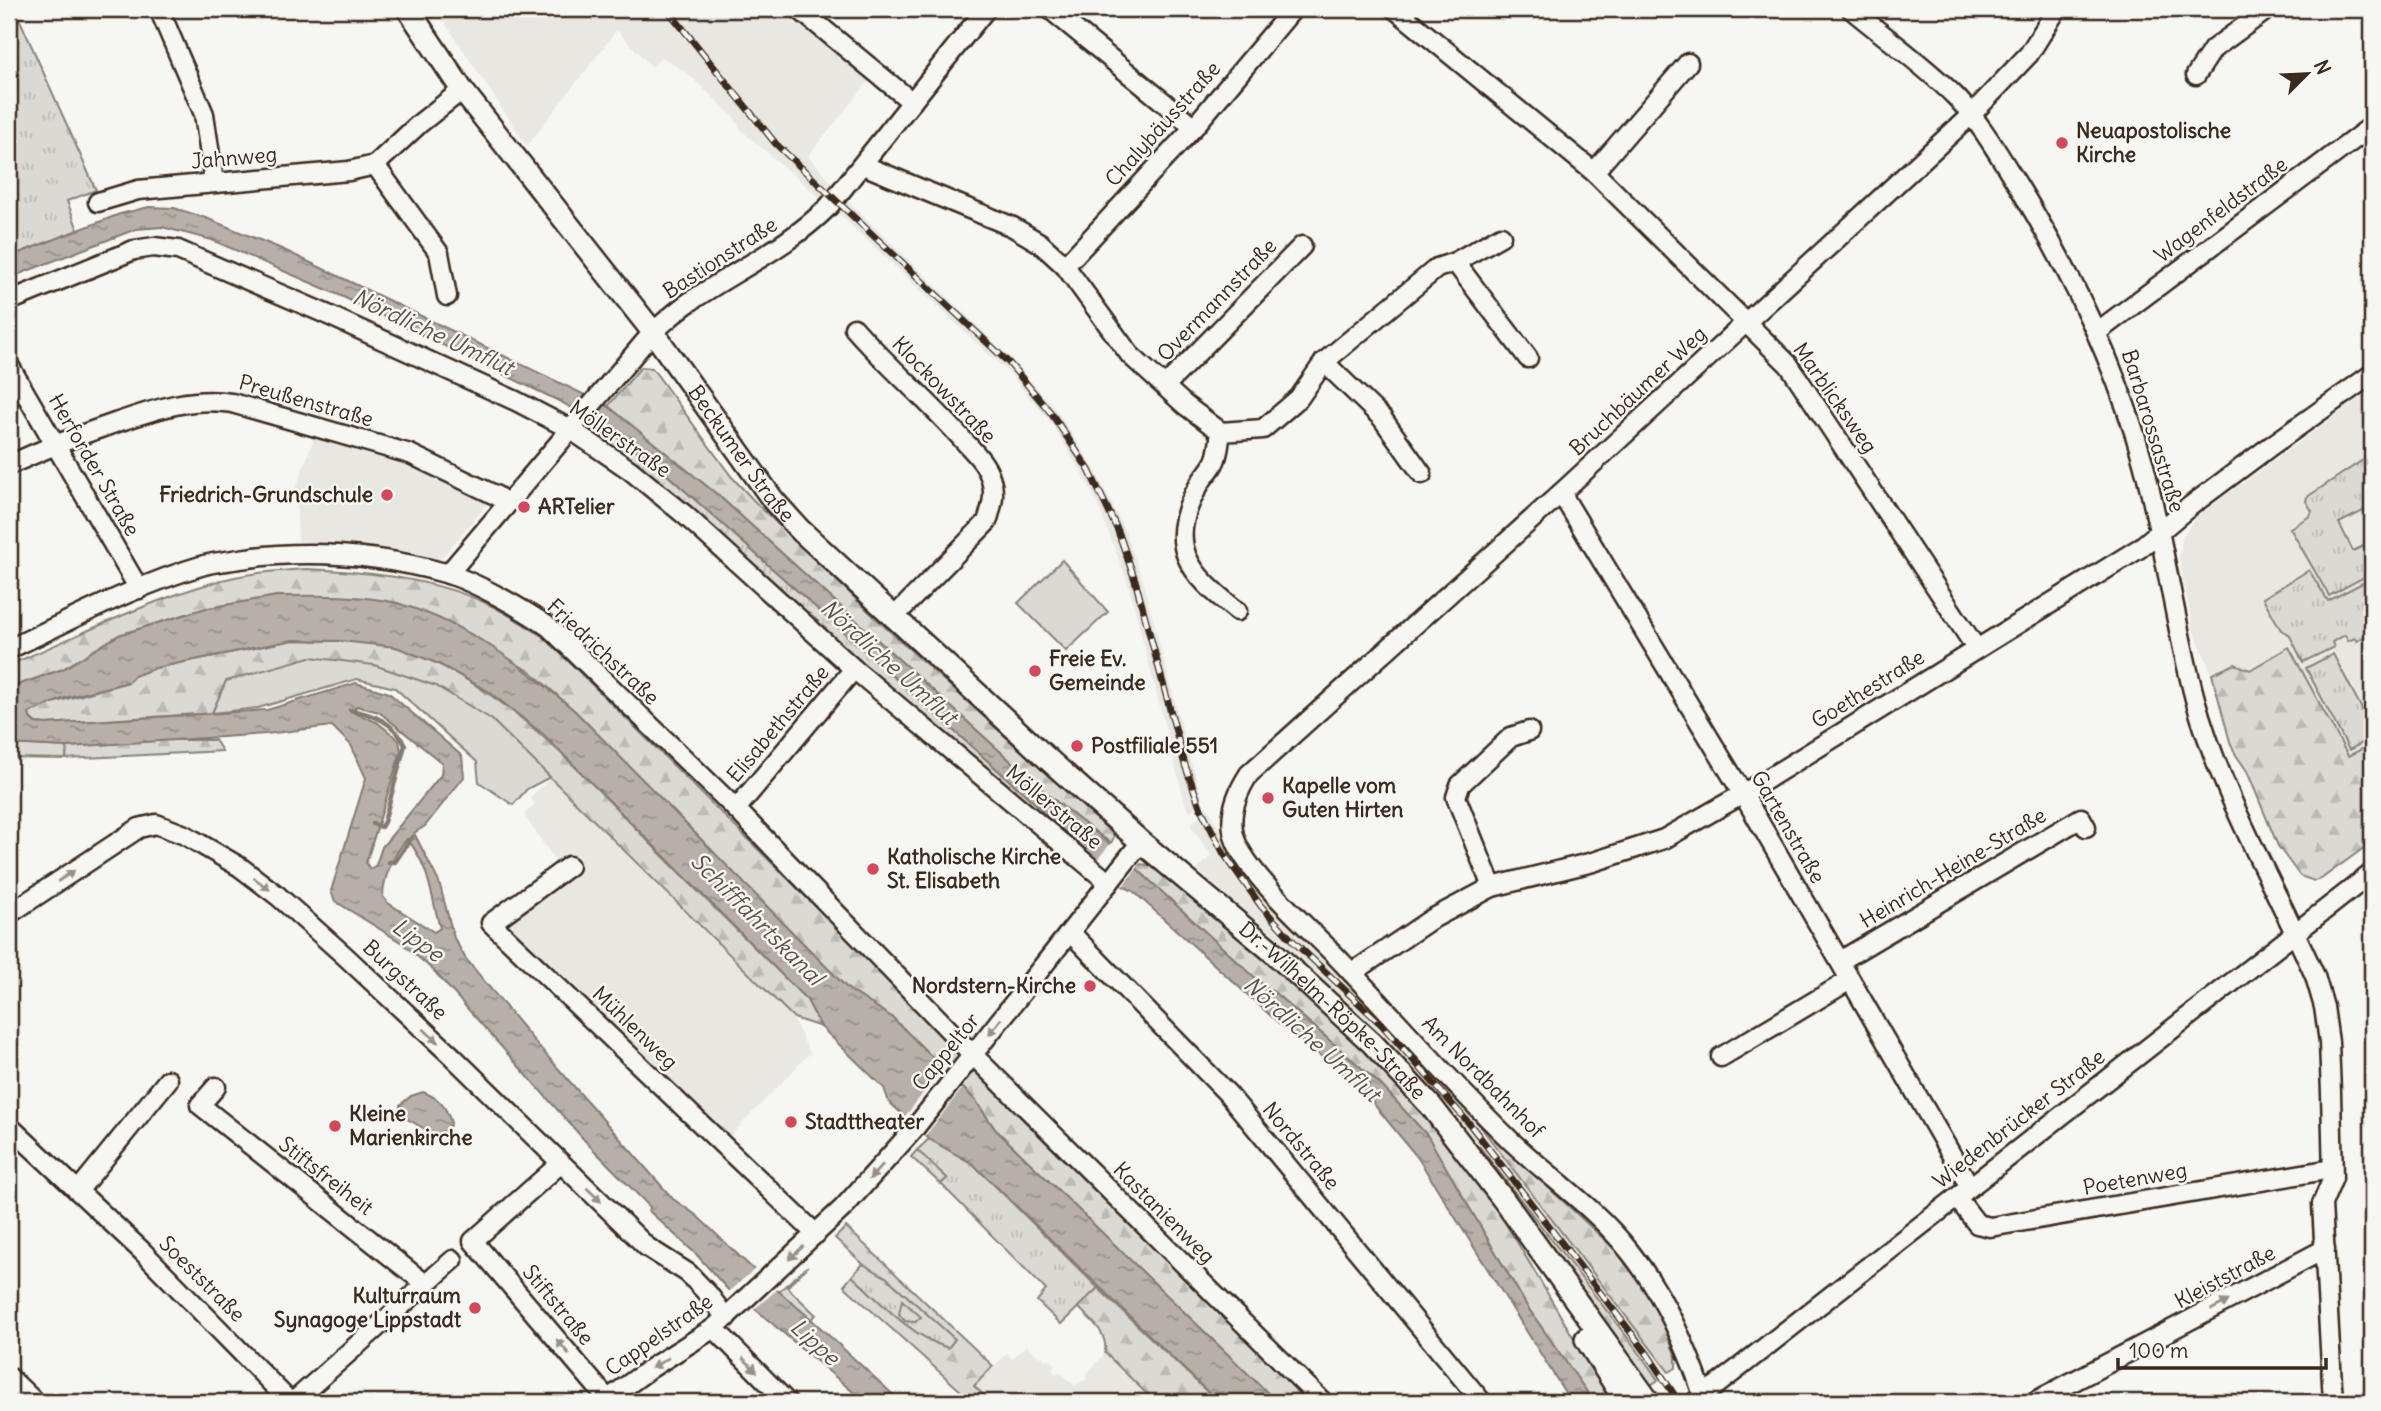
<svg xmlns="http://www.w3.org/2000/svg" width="2381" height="1411" font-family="Delius,sans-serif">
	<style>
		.built { fill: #e8e7e2 }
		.grass { fill: url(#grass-tufts); stroke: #8a8278; stroke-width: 2 }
		.forest { fill: url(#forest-firs); stroke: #8a8278; stroke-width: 2 }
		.green { fill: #dad9d3; stroke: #8a8278; stroke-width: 2 }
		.water { fill: url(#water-ripples); stroke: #857a71; stroke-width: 2; fill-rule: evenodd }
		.pier { fill: #f6f6f2 }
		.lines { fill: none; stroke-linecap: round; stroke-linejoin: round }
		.stream { stroke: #857a71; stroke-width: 4.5 }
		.minor-casing { stroke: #3b2a1e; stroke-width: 23 }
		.major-casing { stroke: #3b2a1e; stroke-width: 26 }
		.minor { stroke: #f6f6f2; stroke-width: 18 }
		.major { stroke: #f6f6f2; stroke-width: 21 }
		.rail-casing { stroke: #3b2a1e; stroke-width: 7 }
		.rail { stroke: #f6f6f2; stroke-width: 4.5; stroke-dasharray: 13; stroke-linecap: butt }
		.oneway { fill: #989088 }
		.poi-dot { fill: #d1495b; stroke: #f6f6f2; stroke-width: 2.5 }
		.labels { text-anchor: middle; stroke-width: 5; stroke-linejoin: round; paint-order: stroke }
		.street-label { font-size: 21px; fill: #3b2a1e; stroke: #f6f6f2 }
		.poi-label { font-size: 21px; font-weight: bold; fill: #3b2a1e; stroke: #f6f6f2; text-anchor: start }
		.water-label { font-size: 23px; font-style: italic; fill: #605248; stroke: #f6f6f2 }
	</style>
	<defs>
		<pattern id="grass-tufts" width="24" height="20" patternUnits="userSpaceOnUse" patternTransform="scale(1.75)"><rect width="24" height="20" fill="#dad9d3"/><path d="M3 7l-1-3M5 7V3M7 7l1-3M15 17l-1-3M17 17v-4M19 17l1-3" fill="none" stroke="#bcbab5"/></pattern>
		<pattern id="forest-firs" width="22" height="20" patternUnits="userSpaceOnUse" patternTransform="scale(1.75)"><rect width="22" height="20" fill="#dad9d3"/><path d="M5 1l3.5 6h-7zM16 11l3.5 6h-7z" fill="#bcbab5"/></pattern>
		<pattern id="water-ripples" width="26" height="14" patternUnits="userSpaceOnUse" patternTransform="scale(1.75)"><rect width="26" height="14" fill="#b6b0a9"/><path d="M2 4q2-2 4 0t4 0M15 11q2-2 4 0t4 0" fill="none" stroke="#958f89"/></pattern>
	</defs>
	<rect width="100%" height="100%" fill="#f6f6f2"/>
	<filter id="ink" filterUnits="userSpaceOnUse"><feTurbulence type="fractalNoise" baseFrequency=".0143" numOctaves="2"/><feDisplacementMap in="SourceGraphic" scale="14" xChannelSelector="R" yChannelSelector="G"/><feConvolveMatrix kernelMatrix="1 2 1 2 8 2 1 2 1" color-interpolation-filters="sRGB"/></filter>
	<g filter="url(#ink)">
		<g class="built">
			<polygon points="436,9 799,9 876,72 808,156 850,203 1012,360 1055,409 1094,468 1124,529 1142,578 1190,759 1203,799 1190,812 1185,803 1128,583 1097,503 1083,474 1049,420 1011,375 839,214 742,131 734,117 687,73 662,57 652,67 617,30 527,146"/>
			<polygon points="2372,389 2372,842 2321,879 2314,881 2300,876 2277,846 2247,771 2236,755 2212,674 2193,629 2179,558 2183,536 2196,517"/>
			<polygon points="315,436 411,462 490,501 439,561 387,550 298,541 296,488"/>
			<polygon points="550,778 793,1019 810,1053 728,1138 507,928 506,921 564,873 524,815 535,804 530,798"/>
			<polygon points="1208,808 1243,872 1294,932 1386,1021 1460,1100 1669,1372 1658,1380 1479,1146 1402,1059 1286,946 1197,870 1212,856 1190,825"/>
			<polygon points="1026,1345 1039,1357 1041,1356 1046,1360 1049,1358 1055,1364 1051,1369 1056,1374 1059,1371 1075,1386 1081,1381 1086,1380 1086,1375 1105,1353 1155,1402 991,1402 974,1386 1007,1353 1012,1359"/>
		</g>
		<g class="grass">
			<polygon points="9,9 15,9 96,190 67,201 78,230 14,255 9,243 9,110 14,99 15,58 9,49"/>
			<polygon points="595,421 654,463 1036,804 1067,839 858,664 594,436 591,426"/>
			<polygon points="2363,460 2372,474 2372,519 2367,509 2339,523 2353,551 2365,545 2372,560 2372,573 2329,596 2290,528 2310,516 2312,511 2306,501 2307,497"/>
			<polygon points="2309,570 2328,601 2372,578 2372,633 2357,641 2355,638 2348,641 2345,635 2332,642 2334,647 2303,662 2289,634 2281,630 2263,598"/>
			<polygon points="2333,654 2372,728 2372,738 2349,750 2306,668"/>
			<polygon points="9,744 67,747 66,759 9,758"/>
			<polygon points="929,1139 973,1164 1098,1288 1061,1324 1037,1301 1046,1290 941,1184 947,1178 917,1150"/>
			<path d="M 863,1264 L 886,1277 L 955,1339 L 948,1348 C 910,1336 881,1302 852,1276 Z"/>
		</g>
		<g class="forest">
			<path d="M 9,49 C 20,67 19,91 9,110 Z"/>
			<polygon points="641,367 652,368 731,476 758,505 885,627 1112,833 1114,837 1111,843 1072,815 1047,794 719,496 608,406"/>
			<path d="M 307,569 C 369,572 435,578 492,606 C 510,615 526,626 543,636 L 1315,1402 L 1277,1402 L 995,1129 L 976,1101 L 893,1018 L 848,989 L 576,712 L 530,671 L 398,603 L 337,597 L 277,596 L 203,609 L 119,635 L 63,669 L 9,688 L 9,665 C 76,637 142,603 212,583 C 243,573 275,571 307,569 Z"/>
			<path d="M 293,640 C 322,641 373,639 399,648 C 503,683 574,766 649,842 C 701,895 754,947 807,1000 L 821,1027 L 794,1018 L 491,719 L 374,665 L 226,681 L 212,713 L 46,724 L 36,723 L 30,718 L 29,712 L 38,707 L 128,682 L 134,676 L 155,668 Z"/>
			<polygon points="2289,647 2348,756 2372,744 2372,842 2321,879 2314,881 2300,876 2278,846 2247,771 2236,755 2230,742 2212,674 2235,664 2250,670"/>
			<polygon points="166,740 215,740 222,751 66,759 67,747"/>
			<path d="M 1141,864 L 1152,866 C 1196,899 1238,935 1279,971 C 1357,1039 1426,1106 1485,1192 C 1531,1259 1567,1333 1613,1400 L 1612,1402 L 1594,1402 L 1528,1308 L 1427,1135 L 1381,1085 L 1275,993 L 1265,987 L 1137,869 Z"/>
			<polygon points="1460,1100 1506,1148 1623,1257 1653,1299 1676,1357 1676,1368 1669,1372"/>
			<polygon points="1479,1146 1641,1355 1658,1380 1651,1385 1641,1377 1580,1295"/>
			<polygon points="917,1150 947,1178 941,1184 911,1157"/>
			<path d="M 846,1227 L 993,1366 L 974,1386 L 991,1402 L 973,1402 L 844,1286 L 852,1276 C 881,1302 910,1336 948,1348 L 955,1339 L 886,1277 L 863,1264 L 835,1238 Z"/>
			<polygon points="808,1266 787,1287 816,1315 811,1319 778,1292"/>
			<path d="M 1098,1288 L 1218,1402 L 1155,1402 L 1105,1353 C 1108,1332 1091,1320 1078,1307 Z"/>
		</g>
		<g class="green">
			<polygon points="1062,560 1108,612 1066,651 1018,603"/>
			<polygon points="310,657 374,665 436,686 491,719 550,777 527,789 513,805 479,782 477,762 395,688 357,679 258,708 212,713 226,681"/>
			<polygon points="902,1300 921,1317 915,1322 905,1321 899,1314"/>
		</g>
		<g class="water">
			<polygon points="149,207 174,208 206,218 284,250 608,406 719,496 1047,794 1109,843 1265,987 1275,993 1381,1085 1427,1135 1528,1308 1594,1402 1571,1402 1418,1158 1373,1103 1348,1077 1282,1026 1133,891 1123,886 1067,839 1036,804 654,463 621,437 561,402 339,295 212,240 162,227 136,229 9,278 9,257 120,214"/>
			<path d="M 277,596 C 313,596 366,594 400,604 C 468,624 524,666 576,712 L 848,989 L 893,1018 L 976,1101 L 995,1129 L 1277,1402 L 1218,1402 L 973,1164 L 929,1139 L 889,1102 L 884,1088 L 821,1027 L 807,1000 L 544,735 L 488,691 L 439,664 L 396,647 L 341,641 L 293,640 L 155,668 L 134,676 L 128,682 L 65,698 L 29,713 L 30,718 L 35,723 L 46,724 L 267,710 L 356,683 L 389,693 L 397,700 L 462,756 L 464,777 L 425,826 L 414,833 L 439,882 L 454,938 L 466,959 L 534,1041 L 673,1199 L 696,1215 L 754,1270 L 811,1319 L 901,1402 L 865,1402 L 755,1309 L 730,1292 L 696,1254 L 648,1210 L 650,1207 L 587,1143 L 434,971 L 402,943 L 335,901 L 331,891 L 366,778 L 351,745 L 332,726 L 266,734 L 67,747 L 9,744 L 9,688 L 63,669 L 119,635 L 203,609 ZM 356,706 L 379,712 L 442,763 L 441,775 L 382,847 L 376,865 L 370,869 L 366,863 L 401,751 L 399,740 L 377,722 L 354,713 ZM 407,839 C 430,866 431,896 440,928 L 434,932 L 388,903 L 383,897 C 383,877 394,854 407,839 Z"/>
			<path d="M 423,1092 C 439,1098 446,1106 451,1123 L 447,1131 L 434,1134 L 400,1115 L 400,1105 L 411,1096 Z"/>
		</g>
		<g class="pier">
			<polygon points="1111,843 1139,866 1123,886 1095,862"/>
			<polygon points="945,1065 965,1085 923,1139 903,1119"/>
			<polygon points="756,1268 779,1288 752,1311 727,1293"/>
		</g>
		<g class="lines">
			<g class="stream">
				<path d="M 350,710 C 373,714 394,722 405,745 L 384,822 L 381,827 L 373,824"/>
				<polyline points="389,862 395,862 412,837"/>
			</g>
			<g class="minor-casing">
				<g id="minor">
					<polyline points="159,9 204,114 214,182"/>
					<polyline points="799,9 912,102"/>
					<polyline points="1050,9 1194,127"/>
					<polyline points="1395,9 1594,172 1789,365 1976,648"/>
					<path d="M 1851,9 C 1886,38 1924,65 1956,97 C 1981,123 2000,157 2019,187 C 2072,274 2116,364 2143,462 C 2164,540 2174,621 2195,699 C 2222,796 2274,884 2315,976 L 2324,1007 L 2329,1042 L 2331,1093 L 2333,1178 L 2322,1204 L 2333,1402"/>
					<polyline points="2196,75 2213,49 2268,9"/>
					<polyline points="375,165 439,253 447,296"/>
					<polyline points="863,165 1013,227 1040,243 1065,266 1130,355 1185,405 1221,432"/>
					<polyline points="1594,172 1688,63"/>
					<polyline points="98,202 138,190 349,171 375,165 419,124 462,90"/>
					<polyline points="1455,262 1501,236"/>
					<polyline points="1065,266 1194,127 1293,9"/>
					<polyline points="9,301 134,250 154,247 178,250 326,314 516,401 570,429 630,470 685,515 854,669 1109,883"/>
					<path d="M 854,328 C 889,368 929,401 964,441 C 974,452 987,464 991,480 C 996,495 991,509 987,522 L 893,618"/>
					<polyline points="2097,332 2372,126"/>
					<polyline points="1324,362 1382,418 1422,474"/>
					<polyline points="9,365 139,589"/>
					<polyline points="1165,386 1302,246"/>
					<path d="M 9,465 C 44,449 79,435 115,423 C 154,410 191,396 232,403 L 410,454 L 497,496 L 506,503"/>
					<polyline points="1561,493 1743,794 1970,1187"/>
					<path d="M 448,574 L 653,332 C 665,322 677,310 691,301 C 739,268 787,248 829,206 L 986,9"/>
					<path d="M 1237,611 C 1189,573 1164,546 1199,485 C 1203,477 1210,471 1214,463 C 1219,455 1219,442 1221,432 L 1263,429 L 1299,398 L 1324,362 L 1437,268 L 1455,262 L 1528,358"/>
					<path d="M 9,649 C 73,619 136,585 204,565 C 215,562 228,561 240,559 C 309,549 379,555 445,573 C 476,582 523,609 549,627 L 736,809 L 973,1055 L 1323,1402"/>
					<polyline points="736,809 854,669"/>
					<polyline points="569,866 491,923 816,1234"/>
					<polyline points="1492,887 1456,797 1460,785 1511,737 1529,731"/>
					<polyline points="9,914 139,828 156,824 185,835 240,867 278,896 345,956 453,1057 647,1247 688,1273 709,1295 726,1318"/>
					<polyline points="1070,932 1228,1094 1482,1402"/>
					<polyline points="1840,961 2081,818 2086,827"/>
					<polyline points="1352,973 1430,920 1492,887 1593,862 1664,839 1743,794 2140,548 2189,507 2268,448 2372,374"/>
					<polyline points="1721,1057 1850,980"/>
					<polyline points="216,1087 200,1105 424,1283"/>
					<polyline points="9,1126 143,1252 290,1402"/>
					<polyline points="561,1163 473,1241 610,1402"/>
					<polyline points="78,1191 168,1080"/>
					<polyline points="1957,1198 1977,1224 1990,1227 2332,1169"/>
					<polyline points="714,1328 787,1402"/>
					<polyline points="9,1377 35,1402"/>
					<polyline points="293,1402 453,1260"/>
					<polyline points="604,1402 651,1368 714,1328 843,1208 914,1129 1141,842"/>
					<polyline points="1695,1402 2372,873"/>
					<path d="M 1706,1402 C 1701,1391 1698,1379 1693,1367 C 1677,1326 1657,1286 1630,1252 C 1596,1208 1549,1177 1510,1140 C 1447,1079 1391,1013 1331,951 C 1304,924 1252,877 1237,844 C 1226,819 1236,794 1249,774 L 1561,493 L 1971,115 L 2029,54 L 2057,9"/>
					<polyline points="2034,1402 2325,1249"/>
				</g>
			</g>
			<g class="major-casing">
				<g id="major">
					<path id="s1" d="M 408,9 L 462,90 L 653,332 L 773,500 L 799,529 L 1050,761 L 1141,842 L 1273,952 L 1372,1043 L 1431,1106 L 1503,1199 L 1649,1402"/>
					<polyline points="1586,1339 1626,1402"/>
				</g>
			</g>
			<use href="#minor" class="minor"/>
			<use href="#major" class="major"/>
			<g class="rail-casing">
				<polyline id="rail" points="667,9 776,144 1009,363 1051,413 1089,470 1118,531 1135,580 1185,765 1201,809 1224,854 1261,906 1293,941 1382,1025 1468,1122 1646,1352 1679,1402"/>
			</g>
			<use href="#rail" class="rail"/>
		</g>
		<defs><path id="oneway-solid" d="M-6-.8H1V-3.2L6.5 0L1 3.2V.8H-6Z" transform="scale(1.75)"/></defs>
		<g class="oneway">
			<use href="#oneway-solid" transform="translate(66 876) rotate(-33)"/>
			<use href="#oneway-solid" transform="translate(262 884) rotate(37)"/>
			<use href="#oneway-solid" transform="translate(995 1027) rotate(127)"/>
			<use href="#oneway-solid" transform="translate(431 1036) rotate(43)"/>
			<use href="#oneway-solid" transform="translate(876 1172) rotate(132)"/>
			<use href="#oneway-solid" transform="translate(594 1195) rotate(44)"/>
			<use href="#oneway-solid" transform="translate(796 1253) rotate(137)"/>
			<use href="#oneway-solid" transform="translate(2220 1305) rotate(-28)"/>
			<use href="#oneway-solid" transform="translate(563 1347) rotate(-130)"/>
			<use href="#oneway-solid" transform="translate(660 1363) rotate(149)"/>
			<use href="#oneway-solid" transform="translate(750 1365) rotate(45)"/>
		</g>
	</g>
	<g class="poi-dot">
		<circle cx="2062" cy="143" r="7"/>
		<circle cx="387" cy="495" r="7"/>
		<circle cx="524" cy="507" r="7"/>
		<circle cx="1035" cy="671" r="7"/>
		<circle cx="1077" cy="746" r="7"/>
		<circle cx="1268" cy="798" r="7"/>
		<circle cx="873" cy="869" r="7"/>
		<circle cx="1090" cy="986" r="7"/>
		<circle cx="791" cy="1122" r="7"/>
		<circle cx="335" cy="1126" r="7"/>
		<circle cx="475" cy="1308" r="7"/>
	</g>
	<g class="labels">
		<g class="street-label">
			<text transform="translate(1163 124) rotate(-48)" y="7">Chalybäusstraße</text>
			<text transform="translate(234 158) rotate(-5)" y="7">Jahnweg</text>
			<text transform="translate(2221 210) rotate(-37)" y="7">Wagenfeldstraße</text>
			<text transform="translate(720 258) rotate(-33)" y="7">Bastionstraße</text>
			<text transform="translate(1217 300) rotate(-46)" y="7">Overmannstraße</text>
			<text transform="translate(944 390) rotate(46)" y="7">Klockowstraße</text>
			<text transform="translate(1638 391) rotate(-43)" y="7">Bruchbäumer Weg</text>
			<text transform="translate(1835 398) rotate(55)" y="7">Marblicksweg</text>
			<text transform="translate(306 401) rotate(16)" y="7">Preußenstraße</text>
			<text transform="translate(2153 431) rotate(73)" y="7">Barbarossastraße</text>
			<text transform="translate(620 439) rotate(35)" y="7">Möllerstraße</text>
			<text dy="7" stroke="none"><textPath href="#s1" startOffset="556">Beckumer Straße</textPath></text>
			<text transform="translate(94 465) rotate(60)" y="7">Herforder Straße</text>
			<text transform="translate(603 652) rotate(43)" y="7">Friedrichstraße</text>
			<text transform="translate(1868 689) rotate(-32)" y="7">Goethestraße</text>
			<text transform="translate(778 724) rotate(-50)" y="7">Elisabethstraße</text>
			<text transform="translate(1054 807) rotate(40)" y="7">Möllerstraße</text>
			<text transform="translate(1788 827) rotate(60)" y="7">Gartenstraße</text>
			<text transform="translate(1953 868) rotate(-31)" y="7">Heinrich-Heine-Straße</text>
			<text transform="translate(405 980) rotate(43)" y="7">Burgstraße</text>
			<text dy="7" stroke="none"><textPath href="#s1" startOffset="1370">Dr.-Wilhelm-Röpke-Straße</textPath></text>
			<text transform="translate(635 1028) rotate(44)" y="7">Mühlenweg</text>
			<text transform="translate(946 1052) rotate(-51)" y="7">Cappeltor</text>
			<text transform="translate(1483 1077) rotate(45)" y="7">Am Nordbahnhof</text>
			<text transform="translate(2019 1119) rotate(-38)" y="7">Wiedenbrücker Straße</text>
			<text transform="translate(1301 1146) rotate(50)" y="7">Nordstraße</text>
			<text transform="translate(326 1176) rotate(38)" y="7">Stiftsfreiheit</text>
			<text transform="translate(2135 1179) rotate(-10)" y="7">Poetenweg</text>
			<text transform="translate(1164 1213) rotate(45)" y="7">Kastanienweg</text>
			<text transform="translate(2225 1277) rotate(-28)" y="7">Kleiststraße</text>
			<text transform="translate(202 1279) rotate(45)" y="7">Soeststraße</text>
			<text transform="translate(558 1305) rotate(50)" y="7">Stiftstraße</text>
			<text transform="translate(659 1335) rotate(-35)" y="7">Cappelstraße</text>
		</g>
		<g class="poi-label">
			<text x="2076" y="138">Neuapostolische<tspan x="2076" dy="24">Kirche</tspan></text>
			<text x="373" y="502" text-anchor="end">Friedrich-Grundschule</text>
			<text x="538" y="514">ARTelier</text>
			<text x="1049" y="666">Freie Ev.<tspan x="1049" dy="24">Gemeinde</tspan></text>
			<text x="1091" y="753">Postfiliale 551</text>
			<text x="1282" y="793">Kapelle vom<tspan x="1282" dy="24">Guten Hirten</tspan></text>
			<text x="887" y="864">Katholische Kirche<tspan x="887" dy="24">St. Elisabeth</tspan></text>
			<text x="1076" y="993" text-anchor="end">Nordstern-Kirche</text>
			<text x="349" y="1121">Kleine<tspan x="349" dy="24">Marienkirche</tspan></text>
			<text x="805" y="1129">Stadttheater</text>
			<text x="461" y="1303" text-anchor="end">Kulturraum<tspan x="461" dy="24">Synagoge Lippstadt</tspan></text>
		</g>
		<g class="water-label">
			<text transform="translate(433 332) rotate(25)" y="8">Nördliche Umflut</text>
			<text transform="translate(889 662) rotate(42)" y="8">Nördliche Umflut</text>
			<text transform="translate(757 919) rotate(45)" y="8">Schifffahrtskanal</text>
			<text transform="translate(418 940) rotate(36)" y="8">Lippe</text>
			<text transform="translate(1312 1039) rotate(42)" y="8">Nördliche Umflut</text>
			<text transform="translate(815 1342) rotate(42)" y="8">Lippe</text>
		</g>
	</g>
	<rect width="2381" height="1411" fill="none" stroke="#f6f6f2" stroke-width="35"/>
	<rect x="18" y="18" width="2346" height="1376" fill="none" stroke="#3b2a1e" stroke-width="2.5" filter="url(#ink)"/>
	<g transform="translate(2307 74) rotate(66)" stroke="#f6f6f2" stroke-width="5" paint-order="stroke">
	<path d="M0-5L12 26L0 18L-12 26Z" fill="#3b2a1e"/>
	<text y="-10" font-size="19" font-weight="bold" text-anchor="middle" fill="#3b2a1e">N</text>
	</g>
	<path d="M2118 1358v10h208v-10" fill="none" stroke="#3b2a1e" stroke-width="3.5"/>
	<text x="2129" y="1358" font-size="21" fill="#3b2a1e" stroke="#f6f6f2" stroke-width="5" paint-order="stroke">100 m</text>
</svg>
